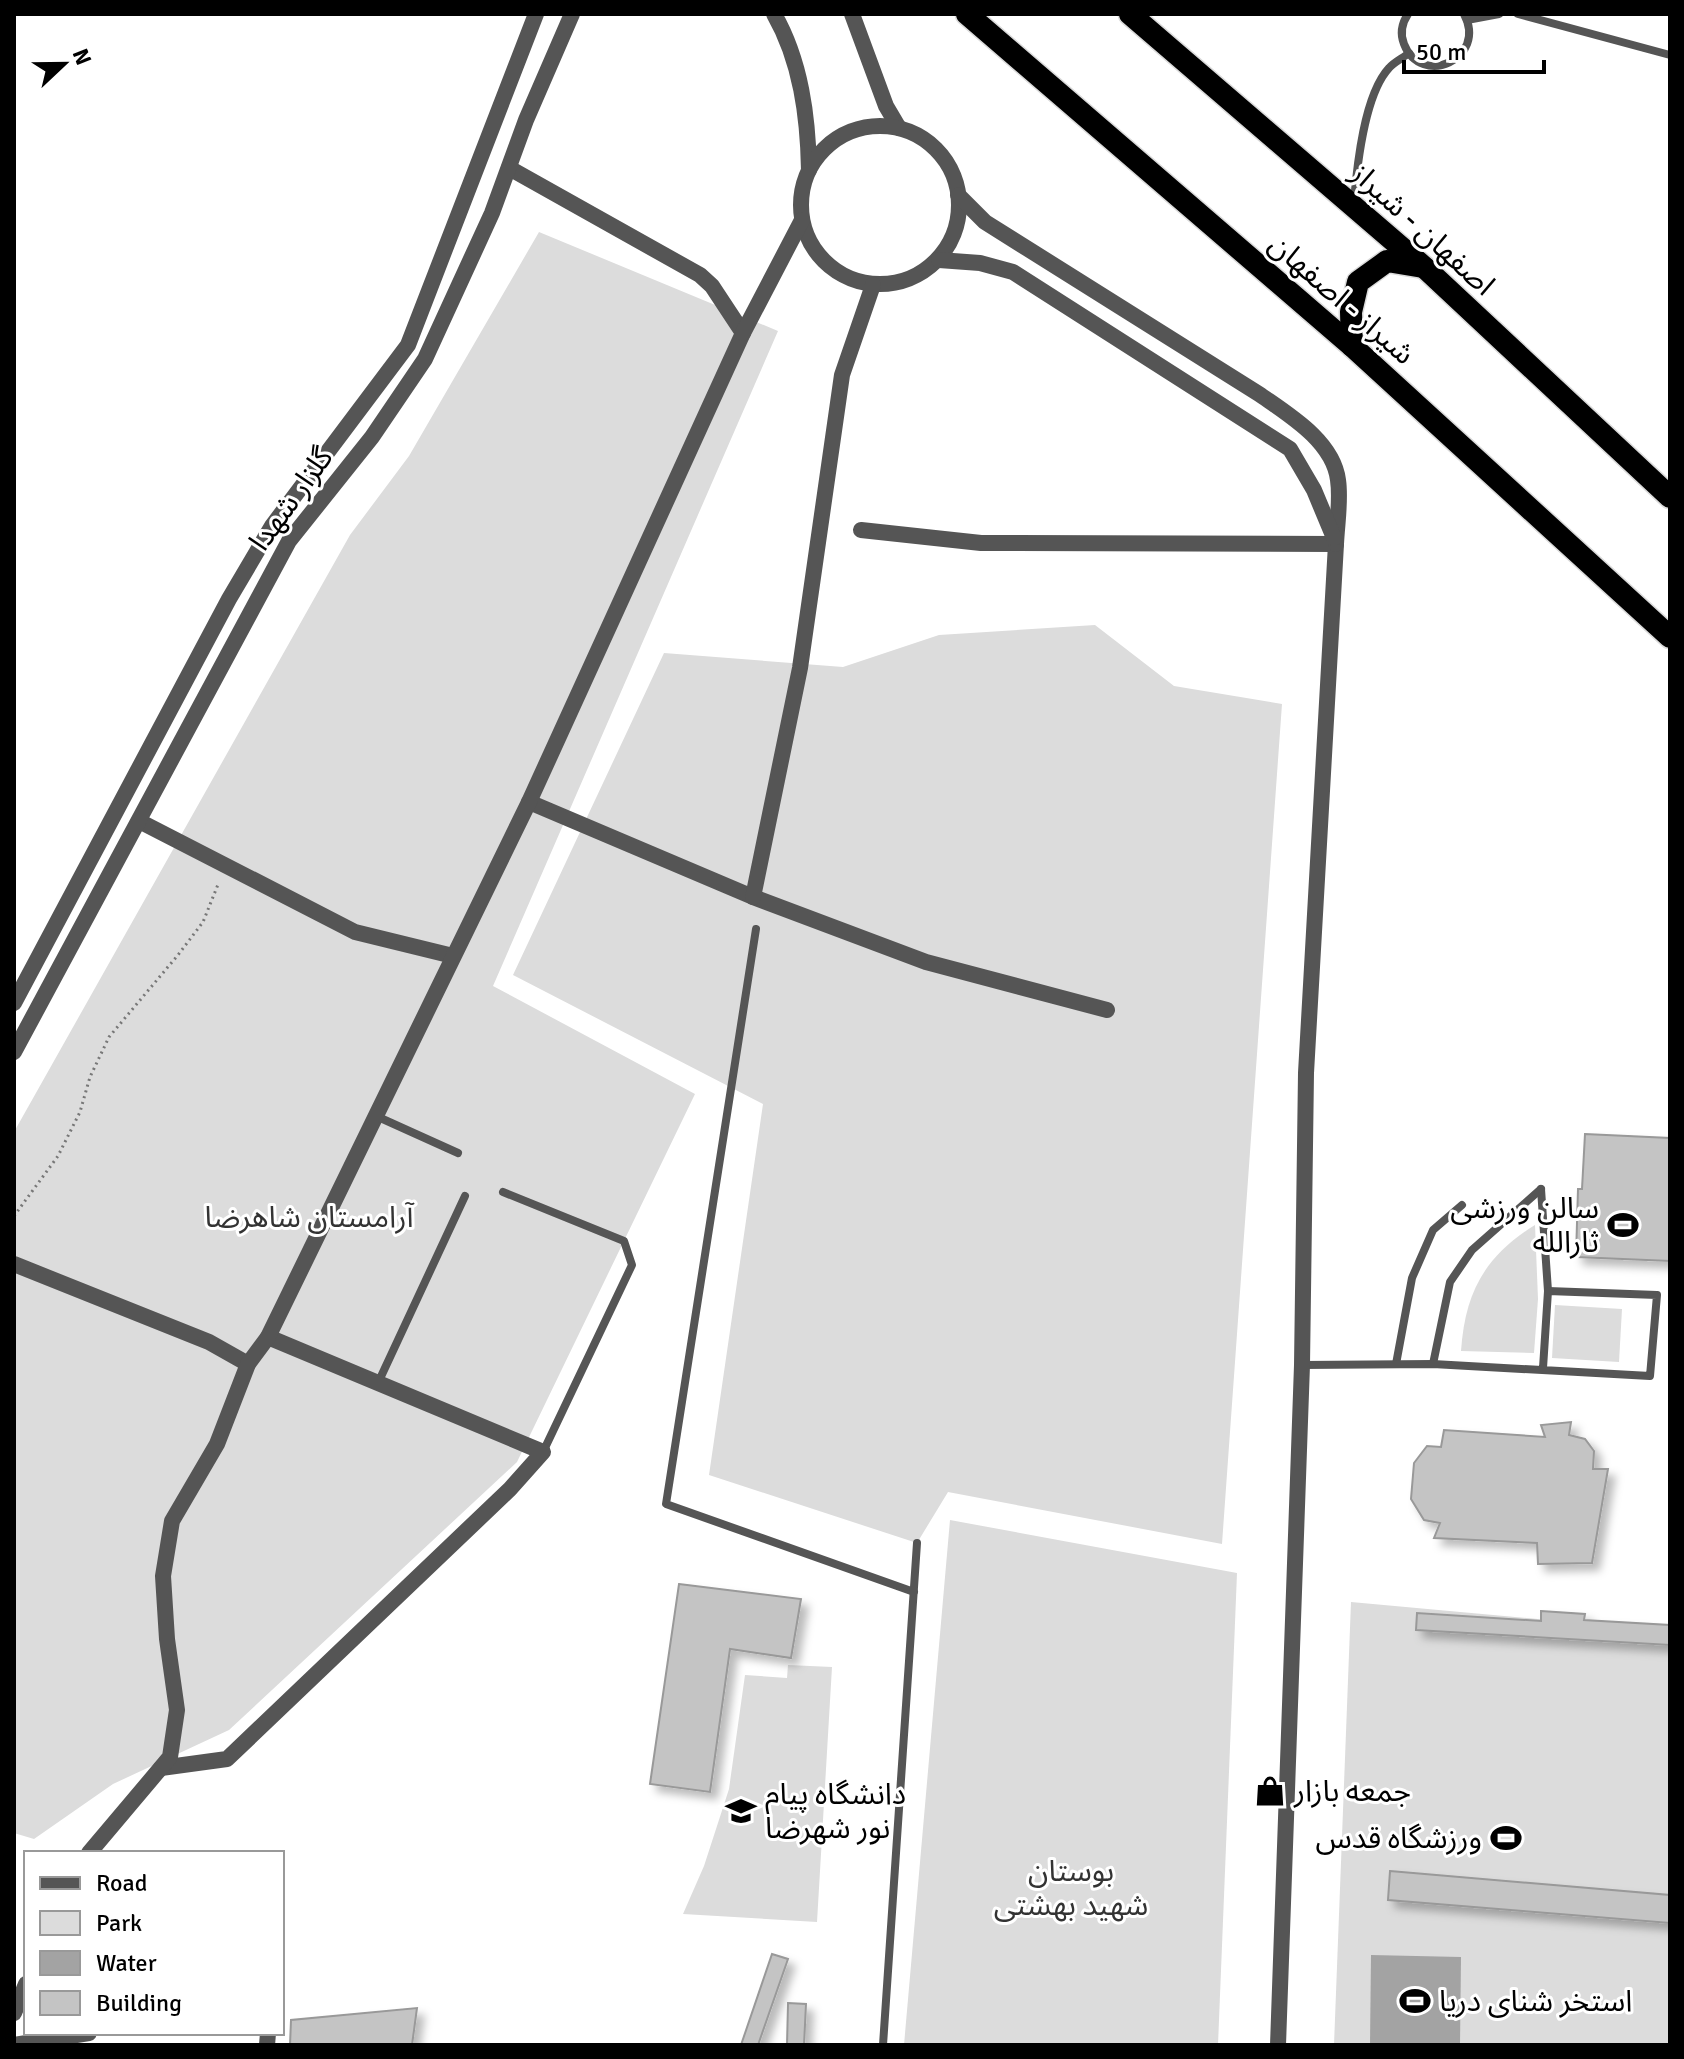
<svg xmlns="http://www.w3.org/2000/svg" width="1684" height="2059" font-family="Signika,'Noto Sans Arabic',sans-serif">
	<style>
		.green { fill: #dcdcdc }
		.water { fill: #a3a3a3 }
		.building { fill: #c4c4c4; stroke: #999; stroke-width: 2; filter: url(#shadow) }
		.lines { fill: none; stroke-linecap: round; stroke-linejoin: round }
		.trunk-casing { stroke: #dbdbdb; stroke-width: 25 }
		.path { stroke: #777; stroke-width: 3; stroke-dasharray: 2 4; stroke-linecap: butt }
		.service { stroke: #555; stroke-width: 8 }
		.minor { stroke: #555; stroke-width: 16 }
		.tertiary { stroke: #555; stroke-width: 16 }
		.trunk { stroke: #000; stroke-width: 22 }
		.labels { text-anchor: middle; stroke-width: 6; stroke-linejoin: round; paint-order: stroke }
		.street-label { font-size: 30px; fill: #000; stroke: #fff }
		.poi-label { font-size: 30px; fill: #000; stroke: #fff; text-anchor: start }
		.park-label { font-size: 30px; fill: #333; stroke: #fff }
	</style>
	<defs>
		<filter id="shadow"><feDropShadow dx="7" dy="7" stdDeviation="4" flood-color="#0004"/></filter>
	</defs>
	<rect width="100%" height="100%" fill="#fff"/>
	<g class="green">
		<polygon points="539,232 778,331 493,986 695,1094 517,1462 229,1730 113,1784 34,1839 14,1833 14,1132 350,535 409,456"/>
		<polygon points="1095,625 1174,686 1282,704 1222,1544 948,1492 917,1543 709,1475 763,1104 513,975 664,653 843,667 939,635"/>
		<path d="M 1535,1225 L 1538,1299 L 1534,1353 L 1461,1351 C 1465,1292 1485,1256 1535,1225 Z"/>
		<polygon points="1555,1305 1622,1309 1619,1362 1552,1358"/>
		<polygon points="950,1520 1237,1573 1218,2045 904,2045"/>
		<polygon points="1351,1602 1670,1631 1670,2045 1334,2045"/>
		<polygon points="788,1665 832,1667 817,1922 683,1914 704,1866 729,1789 745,1675 787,1678"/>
	</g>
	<polygon class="water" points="1371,1955 1461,1957 1460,2045 1370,2045"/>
	<g class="building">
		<polygon points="1585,1134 1670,1138 1670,1261 1576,1257 1578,1189 1582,1189"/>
		<polygon points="1571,1422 1569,1435 1585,1439 1594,1451 1593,1469 1608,1469 1592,1563 1538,1564 1537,1543 1434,1538 1440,1523 1424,1520 1411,1499 1414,1463 1427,1446 1441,1447 1444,1430 1545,1437 1541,1425"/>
		<polygon points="679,1584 801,1599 791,1658 730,1649 710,1792 650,1784"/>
		<polygon points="1541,1611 1585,1614 1584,1620 1670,1625 1670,1645 1416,1630 1417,1613 1541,1621"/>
		<polygon points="1390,1871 1670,1895 1670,1923 1388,1900"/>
		<polygon points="772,1954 788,1959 758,2045 741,2045"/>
		<polygon points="788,2003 806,2004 804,2045 787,2045"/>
		<polygon points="417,2008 412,2045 290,2045 291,2020"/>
	</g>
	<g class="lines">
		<g class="trunk-casing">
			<g id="trunk">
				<polyline points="967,14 1352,346 1670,637"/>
				<polyline points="1130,14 1424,267 1670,497"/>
				<polyline points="1352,346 1351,312 1358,282 1387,261 1423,267"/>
			</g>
		</g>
		<polyline class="path" points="14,1216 58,1156 80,1112 90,1077 109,1037 178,955 203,922 219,882"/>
		<g class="service">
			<path d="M 1408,14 C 1402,23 1400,34 1404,44 C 1421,88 1488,59 1464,14"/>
			<polyline points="1518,14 1670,55"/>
			<polyline points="1467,20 1499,14"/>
			<path d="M 1354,201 C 1357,166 1364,95 1389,68 C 1394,62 1403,58 1409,53"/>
			<polyline points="756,929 666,1504 914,1592"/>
			<polyline points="376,1116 458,1153"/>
			<polyline points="1541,1189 1548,1291"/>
			<polyline points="503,1192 624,1241 632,1265 543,1452"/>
			<polyline points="1396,1364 1412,1278 1433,1230 1462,1205"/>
			<polyline points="1433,1364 1450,1282 1472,1250 1541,1189"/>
			<polyline points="1302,1365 1433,1364 1650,1376 1657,1295 1548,1291 1543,1368"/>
			<polyline points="378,1383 465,1196"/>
			<polyline points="883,2045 917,1543"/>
		</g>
		<g class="minor">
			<polyline points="861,530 981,543 1336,544 1306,1073 1302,1365 1278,2045"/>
			<polyline points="529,802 753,897 926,962 1107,1010"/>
			<polyline points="139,821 355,932 453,956"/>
			<polyline points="14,1264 209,1342 248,1364"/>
			<polyline points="161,1768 227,1759 510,1489 543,1452 268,1337"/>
			<polyline points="89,1853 170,1757 177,1710 167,1639 163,1576 172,1521 217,1444 248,1364 268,1337 529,802 743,333 712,286 700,275 509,168"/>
			<polyline points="14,2013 26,1984"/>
			<polyline points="14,2045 89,2033"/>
			<polyline points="267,2045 268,2033"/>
		</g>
		<g class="tertiary">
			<path d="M 774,14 C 801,61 808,117 809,170"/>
			<polyline points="852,14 886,106 899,128"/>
			<circle cx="880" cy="205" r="79"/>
			<path d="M 958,195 L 985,222 L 1259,394 C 1289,415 1333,441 1338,480 C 1341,500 1337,523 1336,544"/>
			<polyline points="939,260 980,263 1013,272 1290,449 1314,490 1334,538"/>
			<polyline points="743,333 802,220"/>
			<polyline points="753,897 800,668 842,375 873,285"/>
			<polyline points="14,1003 229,599 272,526 408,345 536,14"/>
			<polyline points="14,1052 289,541 372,437 425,359 492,213 526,120 572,14"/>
		</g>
		<use href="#trunk" class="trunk"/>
	</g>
	<defs>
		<g id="stadium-bare" transform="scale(2.4)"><path d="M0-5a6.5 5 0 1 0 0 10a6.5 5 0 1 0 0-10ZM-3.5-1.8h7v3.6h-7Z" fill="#000" stroke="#fff" stroke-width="2.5" paint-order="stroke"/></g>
		<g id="shop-bare" transform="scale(2.4)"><path d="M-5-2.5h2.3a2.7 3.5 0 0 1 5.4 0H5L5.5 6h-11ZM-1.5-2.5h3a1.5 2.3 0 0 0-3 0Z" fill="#000" stroke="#fff" stroke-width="2.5" paint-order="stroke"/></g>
		<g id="university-bare" transform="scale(2.4)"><path d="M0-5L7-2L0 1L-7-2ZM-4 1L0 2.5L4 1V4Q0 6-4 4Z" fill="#000" stroke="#fff" stroke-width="2.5" paint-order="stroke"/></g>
	</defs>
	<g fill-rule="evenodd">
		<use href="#stadium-bare" x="1623" y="1225"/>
		<use href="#shop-bare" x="1270" y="1791"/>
		<use href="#university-bare" x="741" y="1811"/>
		<use href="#stadium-bare" x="1506" y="1838"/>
		<use href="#stadium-bare" x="1415" y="2001"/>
	</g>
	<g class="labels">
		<g class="street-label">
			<text transform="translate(1423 229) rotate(42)" y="10">اصفهان - شیراز</text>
			<text transform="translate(1342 299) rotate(41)" y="10">شیراز - اصفهان</text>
			<text transform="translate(291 499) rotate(-54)" y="10">گلزار شهدا</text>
		</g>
		<g class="poi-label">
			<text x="1599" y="1218" text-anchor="end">سالن ورزشی<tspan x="1599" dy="34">ثارالله</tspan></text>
			<text x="1294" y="1801">جمعه بازار</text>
			<text x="765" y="1804">دانشگاه پیام<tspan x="765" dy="34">نور شهرضا</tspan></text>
			<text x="1482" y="1848" text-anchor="end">ورزشگاه قدس</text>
			<text x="1439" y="2011">استخر شنای دریا</text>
		</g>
		<g class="park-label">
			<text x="309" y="1227">آرامستان شاهرضا</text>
			<text x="1071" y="1881">بوستان<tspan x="1071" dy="34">شهید بهشتی</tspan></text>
		</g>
	</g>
	<rect width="1684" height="2059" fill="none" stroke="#000000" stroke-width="32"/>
	<rect x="24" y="1851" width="260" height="184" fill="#ffffff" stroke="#999999" stroke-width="2"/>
	<rect x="40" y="1877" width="40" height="12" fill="#555555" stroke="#999999" stroke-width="2"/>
	<text x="96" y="1891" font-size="24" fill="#000000">Road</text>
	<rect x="40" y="1911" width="40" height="24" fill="#dcdcdc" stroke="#999999" stroke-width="2"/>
	<text x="96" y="1931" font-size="24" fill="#000000">Park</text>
	<rect x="40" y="1951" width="40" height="24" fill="#a3a3a3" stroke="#999999" stroke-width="2"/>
	<text x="96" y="1971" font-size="24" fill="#000000">Water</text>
	<rect x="40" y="1991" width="40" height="24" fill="#c4c4c4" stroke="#999999" stroke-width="2"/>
	<text x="96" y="2011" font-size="24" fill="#000000">Building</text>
	<g transform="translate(64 64) rotate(68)" stroke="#ffffff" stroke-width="6" paint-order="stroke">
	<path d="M0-6L14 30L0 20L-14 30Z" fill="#000000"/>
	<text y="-12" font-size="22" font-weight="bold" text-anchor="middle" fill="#000000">N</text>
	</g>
	<path d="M1404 60v12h140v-12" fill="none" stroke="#000000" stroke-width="4"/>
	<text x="1416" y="60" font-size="24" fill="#000000" stroke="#ffffff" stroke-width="6" paint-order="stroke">50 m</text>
</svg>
